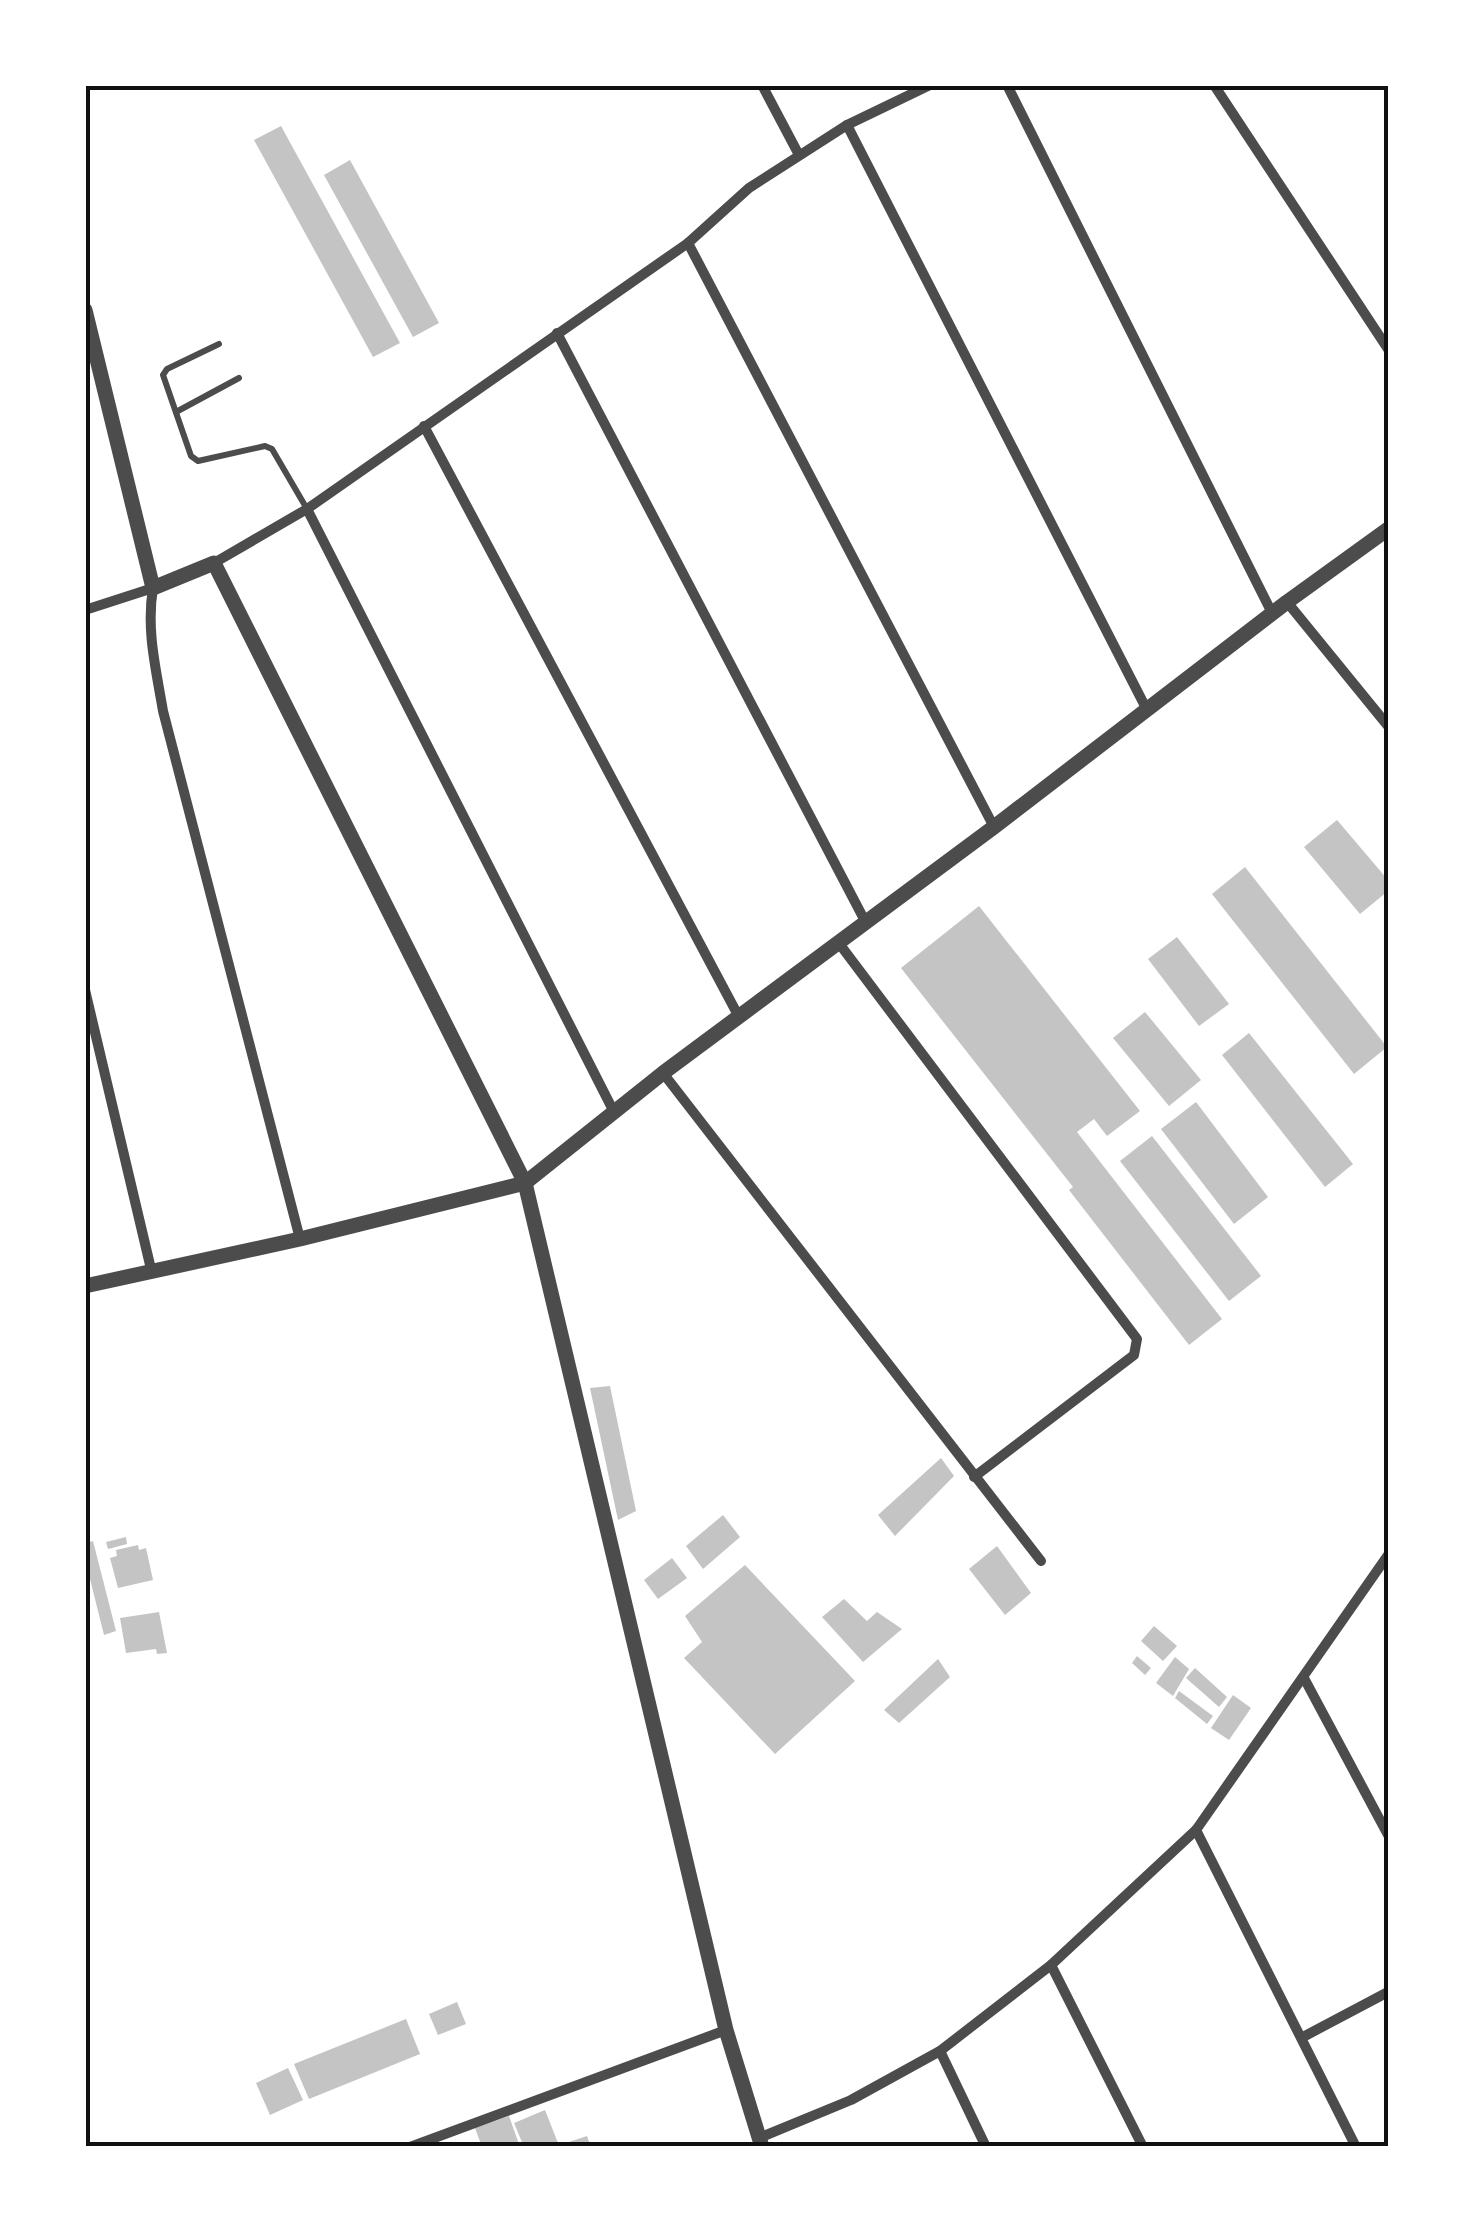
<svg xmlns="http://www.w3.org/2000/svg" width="1473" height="2232" font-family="Georgia,serif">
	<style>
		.building { fill: #c4c4c4 }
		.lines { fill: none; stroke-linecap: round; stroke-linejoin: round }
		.service { stroke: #4c4c4c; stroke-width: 6 }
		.minor { stroke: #4c4c4c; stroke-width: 10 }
		.tertiary { stroke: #4c4c4c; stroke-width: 15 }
		.neatline { fill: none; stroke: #111; stroke-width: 4 }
	</style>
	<rect width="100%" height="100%" fill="#fff"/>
	<g class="building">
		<polygon points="281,126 400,343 373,357 254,140"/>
		<polygon points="350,160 439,323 413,337 324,175"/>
		<polygon points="1337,820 1388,880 1388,891 1360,914 1304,847"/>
		<polygon points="1245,867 1387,1047 1354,1074 1212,894"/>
		<polygon points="979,906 1140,1111 1107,1136 1094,1119 1077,1132 1222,1319 1189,1345 1069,1190 1073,1187 901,968"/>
		<polygon points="1177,937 1229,1004 1199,1026 1148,959"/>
		<polygon points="1145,1012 1201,1080 1169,1106 1113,1038"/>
		<polygon points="1249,1033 1353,1164 1325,1187 1222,1055"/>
		<polygon points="1196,1102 1268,1197 1234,1224 1161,1129"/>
		<polygon points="1152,1136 1261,1276 1229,1301 1120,1161"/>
		<polygon points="610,1386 636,1511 618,1520 590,1388"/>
		<polygon points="941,1458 954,1476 895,1536 878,1515"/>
		<polygon points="723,1515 740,1537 703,1569 686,1546"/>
		<polygon points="126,1537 127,1544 108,1549 106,1542"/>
		<polygon points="93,1541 116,1631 104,1635 85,1559 85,1543"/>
		<polygon points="138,1545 139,1550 146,1548 153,1580 118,1588 110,1558 117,1556 116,1550"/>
		<polygon points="997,1546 1031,1593 1005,1615 969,1569"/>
		<polygon points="672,1558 687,1578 658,1599 644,1580"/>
		<polygon points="745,1565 855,1681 775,1754 684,1658 702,1642 685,1616"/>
		<polygon points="844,1599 867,1621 877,1612 902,1629 863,1662 822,1617"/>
		<polygon points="159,1612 167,1653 157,1654 156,1649 126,1653 120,1618"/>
		<polygon points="1154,1626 1177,1646 1163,1661 1141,1641"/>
		<polygon points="1137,1656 1151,1668 1145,1675 1132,1663"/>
		<polygon points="1175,1657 1189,1669 1173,1696 1156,1683"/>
		<polygon points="938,1659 950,1677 899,1723 884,1710"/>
		<polygon points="1195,1668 1227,1697 1219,1707 1186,1678"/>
		<polygon points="1179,1691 1213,1716 1207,1724 1175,1698"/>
		<polygon points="1233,1695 1251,1708 1229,1740 1211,1728"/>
		<polygon points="457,2002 466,2024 438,2035 429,2014"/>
		<polygon points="406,2019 420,2054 309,2099 294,2064"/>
		<polygon points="288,2068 303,2100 270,2115 256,2083"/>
		<polygon points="545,2110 558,2143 546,2147 524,2147 514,2123"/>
		<polygon points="509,2116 520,2147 482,2147 475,2128"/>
		<polygon points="587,2136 591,2147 557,2147 566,2143"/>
	</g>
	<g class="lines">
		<g class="service">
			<polyline points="219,344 167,369 163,375 191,456 198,461 265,446 272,449 307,509"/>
			<polyline points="176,412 239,378"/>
		</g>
		<g class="minor">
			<polyline points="762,85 799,155"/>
			<polyline points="1007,85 1272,613"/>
			<polyline points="1214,85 1388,349"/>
			<polyline points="847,125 1147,710"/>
			<polyline points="688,243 994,827"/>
			<polyline points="557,333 865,921"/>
			<polyline points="424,426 739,1017"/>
			<polyline points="307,509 614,1112"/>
			<polyline points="214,563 307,509 688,243 749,188 847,125 930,85"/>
			<polyline points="1287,602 1388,726"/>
			<path d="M 85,610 L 153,588 C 146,630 156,669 163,711 L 300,1239"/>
			<polyline points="838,942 1137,1339 1134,1355 974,1477"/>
			<polyline points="85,990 151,1269"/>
			<polyline points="663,1073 1041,1561"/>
			<polyline points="1304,1678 1388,1835"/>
			<polyline points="1196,1830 1356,2147"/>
			<polyline points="1051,1965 1143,2147"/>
			<polyline points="1303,2037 1388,1992"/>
			<polyline points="940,2051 986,2147"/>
			<polyline points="759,2138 851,2100 940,2051 1051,1965 1196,1830 1388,1555"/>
			<polyline points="410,2147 726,2030"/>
		</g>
		<g class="tertiary">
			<polyline points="85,310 153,588 214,563 525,1183 726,2030 762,2147"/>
			<polyline points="85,1286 300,1239 525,1183 663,1073 994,827 1287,602 1388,529"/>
		</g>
	</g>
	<rect width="1473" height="2232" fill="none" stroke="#ffffff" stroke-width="175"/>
	<rect x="88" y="88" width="1298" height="2056" class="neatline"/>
</svg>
